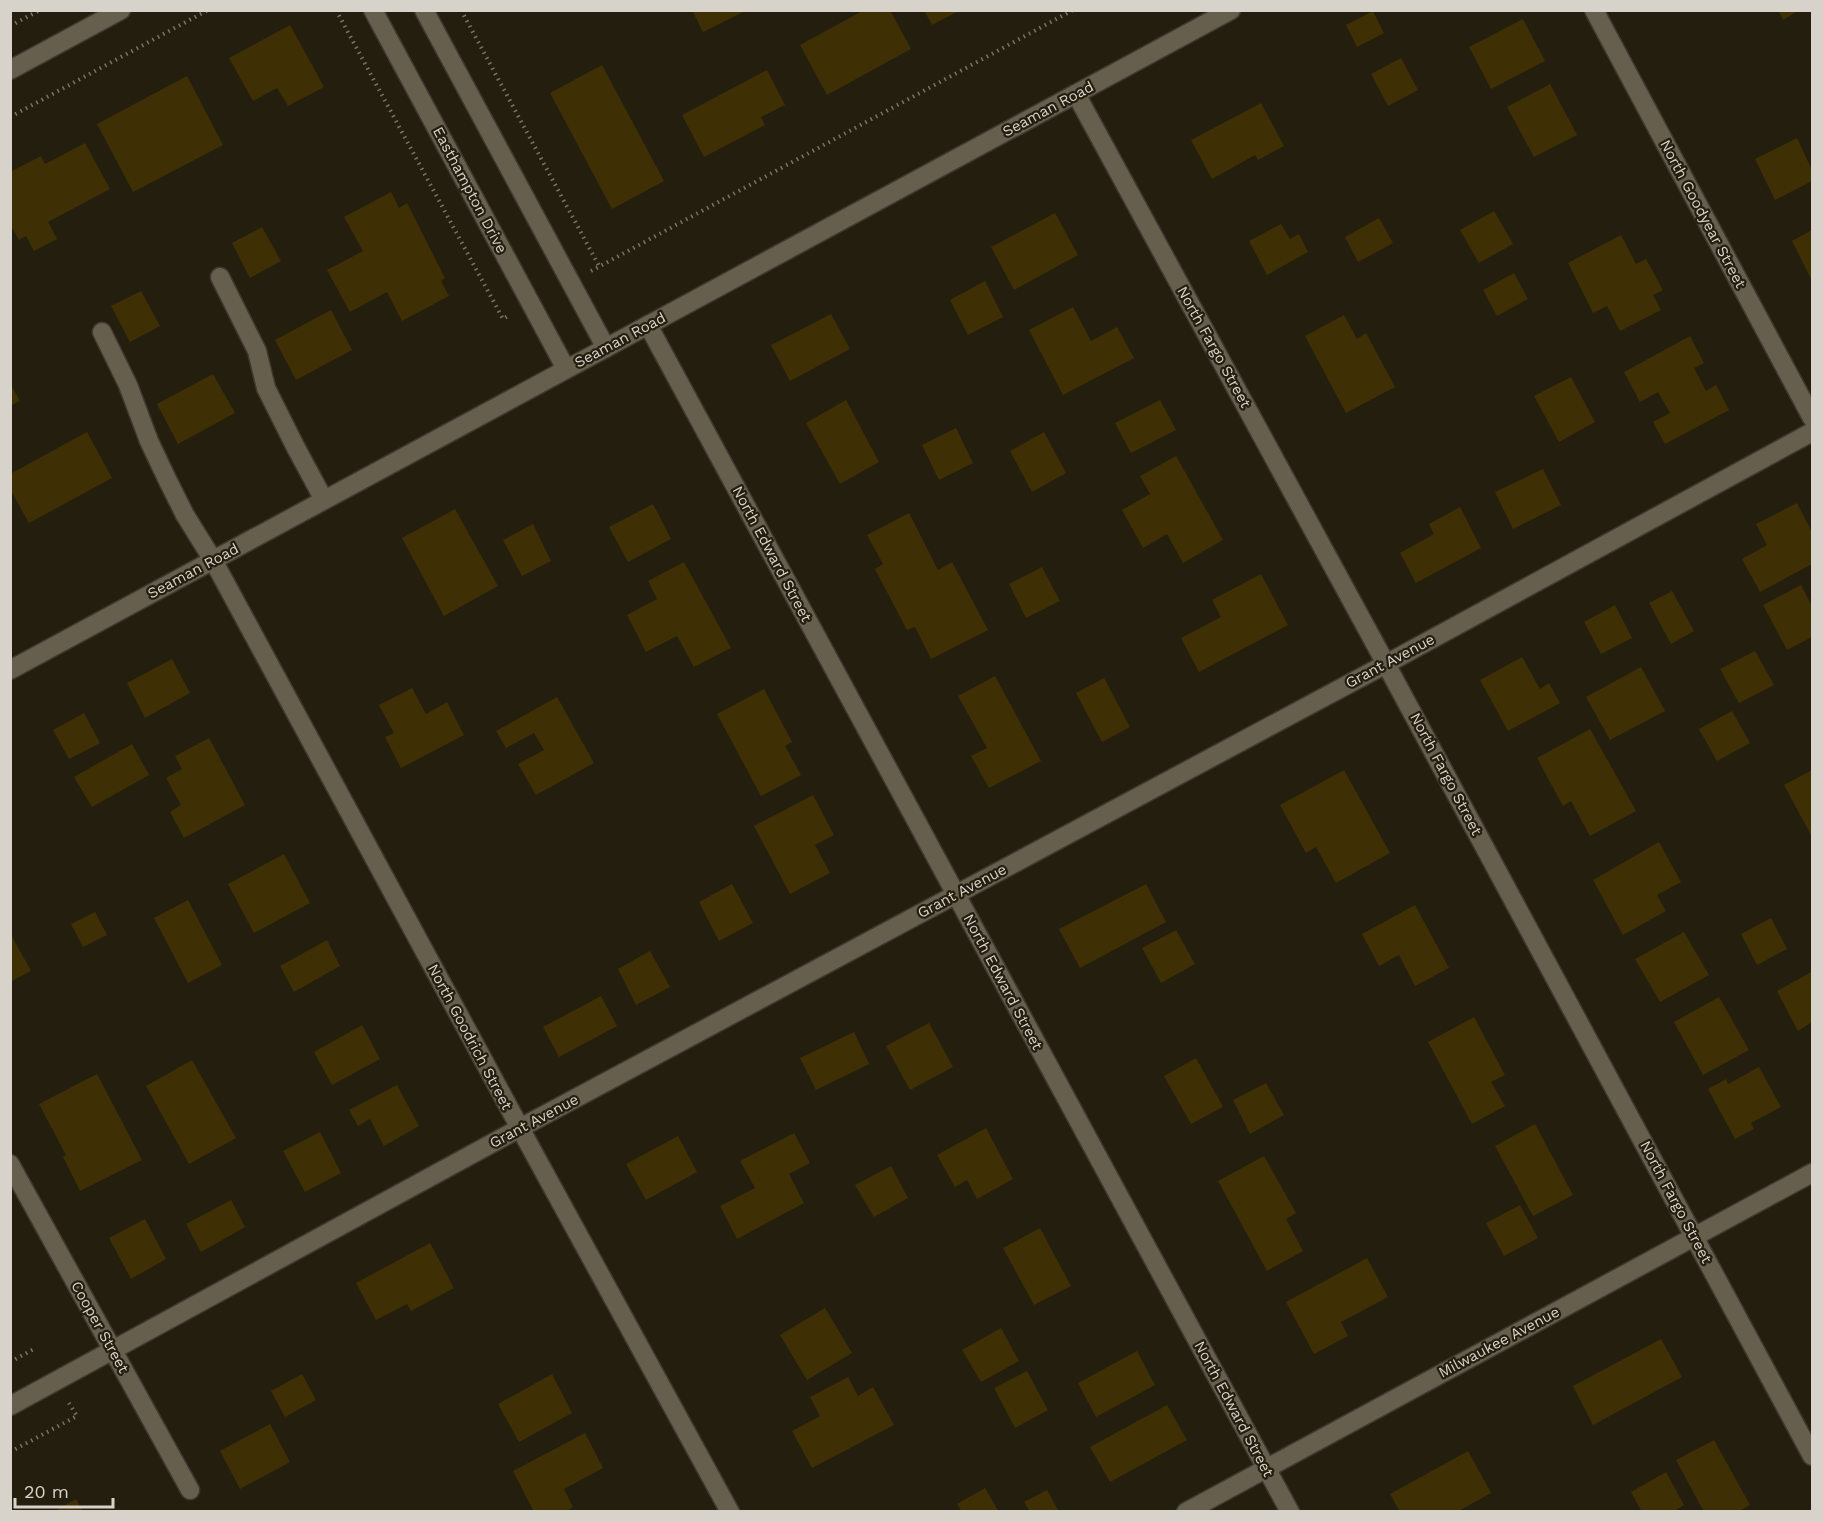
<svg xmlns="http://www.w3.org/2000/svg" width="1823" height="1522" font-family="'Work Sans',sans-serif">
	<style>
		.building { fill: #3e2f04 }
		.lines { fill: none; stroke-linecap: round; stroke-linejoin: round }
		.minor-casing { stroke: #3d3930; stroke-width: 21 }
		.path { stroke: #797468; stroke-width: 4; stroke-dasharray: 1.5 4.5; stroke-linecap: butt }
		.minor { stroke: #665f4e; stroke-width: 18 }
		.labels { text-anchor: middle; stroke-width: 4.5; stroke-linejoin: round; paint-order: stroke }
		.street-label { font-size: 15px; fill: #d7d3ca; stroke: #241e0f }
	</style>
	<rect width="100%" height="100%" fill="#241e0f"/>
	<g class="building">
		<polygon points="692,10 742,10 743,12 703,32"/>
		<polygon points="864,10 890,10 911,49 827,95 800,45"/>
		<polygon points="924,10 961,10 932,25"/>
		<polygon points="1778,10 1800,10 1783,20"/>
		<polygon points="1373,11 1384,33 1357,47 1346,25"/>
		<polygon points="1523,19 1545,61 1491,89 1469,47"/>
		<polygon points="290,25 324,87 288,106 277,88 253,101 229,58"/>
		<polygon points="1401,58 1418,90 1388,106 1371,74"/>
		<polygon points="602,65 664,181 612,209 550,93"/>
		<polygon points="767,70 785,105 761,117 765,125 704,157 682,115"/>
		<polygon points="187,76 223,145 133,192 97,124"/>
		<polygon points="1550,84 1577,135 1534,157 1507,107"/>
		<polygon points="1261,103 1284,146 1258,160 1255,155 1212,179 1191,140"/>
		<polygon points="1797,138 1812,170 1812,181 1775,200 1755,159"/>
		<polygon points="85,143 110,189 48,222 57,239 34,251 26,236 19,240 10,224 10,172 41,156 45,164"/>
		<polygon points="391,192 399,208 407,203 445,278 441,281 449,296 402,321 387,292 350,312 327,270 363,251 344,217"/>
		<polygon points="1494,211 1513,244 1479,263 1460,230"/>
		<polygon points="1055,213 1078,255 1014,290 991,247"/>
		<polygon points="1379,218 1393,243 1358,262 1345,237"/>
		<polygon points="1281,224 1290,239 1299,234 1308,252 1267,275 1249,241"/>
		<polygon points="262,227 281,261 250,278 232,243"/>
		<polygon points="1812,230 1812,281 1792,241"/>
		<polygon points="1621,235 1636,264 1646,259 1663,290 1653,295 1661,310 1620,331 1607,306 1593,313 1568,263"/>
		<polygon points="1514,273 1528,299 1497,316 1483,290"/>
		<polygon points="985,281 1003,317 968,335 950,300"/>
		<polygon points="141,291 160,326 130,342 111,306"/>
		<polygon points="1073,307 1091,341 1117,327 1134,358 1063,395 1029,330"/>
		<polygon points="331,310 352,350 296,380 275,340"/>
		<polygon points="831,314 850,349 790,381 771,345"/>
		<polygon points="1344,315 1357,339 1366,333 1395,387 1346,413 1305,336"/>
		<polygon points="1690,336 1704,363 1694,368 1706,391 1716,385 1729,410 1665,444 1653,422 1670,413 1658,392 1640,402 1624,372"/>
		<polygon points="213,374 235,413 178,444 157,404"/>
		<polygon points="1571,377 1595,422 1559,442 1534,396"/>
		<polygon points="10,383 20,401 10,406"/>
		<polygon points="846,400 879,462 840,484 806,423"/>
		<polygon points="1160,400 1176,430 1131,453 1115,423"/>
		<polygon points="956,428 973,463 939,480 922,445"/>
		<polygon points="87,432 112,478 29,523 10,489 10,474"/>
		<polygon points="1044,432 1066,473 1032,492 1010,451"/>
		<polygon points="1176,456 1223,540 1183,563 1167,534 1143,548 1122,510 1150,494 1140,476"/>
		<polygon points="1543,469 1561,505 1513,529 1495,492"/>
		<polygon points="1797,503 1812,532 1812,564 1760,592 1742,559 1767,545 1756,524"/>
		<polygon points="653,504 671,539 628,562 609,527"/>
		<polygon points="1460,507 1481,548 1416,583 1400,553 1434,534 1429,524"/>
		<polygon points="455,509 498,586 444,616 402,538"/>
		<polygon points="909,513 938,570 952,562 988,630 931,659 915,627 907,630 875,569 883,564 867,535"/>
		<polygon points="533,524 551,561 522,576 503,540"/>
		<polygon points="684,562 731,648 694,667 677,636 646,652 627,615 657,599 648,581"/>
		<polygon points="1042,567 1060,601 1026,618 1009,584"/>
		<polygon points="1261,574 1288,625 1199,672 1181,638 1221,617 1212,600"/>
		<polygon points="1801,585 1812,606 1812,637 1787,650 1763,605"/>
		<polygon points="1672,591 1694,631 1671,644 1649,603"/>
		<polygon points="1615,605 1632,638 1601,654 1584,622"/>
		<polygon points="1755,651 1774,685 1739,703 1720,669"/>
		<polygon points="1522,657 1540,689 1549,683 1560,703 1508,731 1480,680"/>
		<polygon points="172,659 190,693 145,718 127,683"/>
		<polygon points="1641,667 1665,711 1610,740 1586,697"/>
		<polygon points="995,676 1041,761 989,788 971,756 987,748 958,696"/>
		<polygon points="1104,678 1130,727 1102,742 1076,693"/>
		<polygon points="412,688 426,714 447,702 464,735 401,768 385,737 394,733 379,705"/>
		<polygon points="764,689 792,742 785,746 801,775 761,796 717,714"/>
		<polygon points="557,697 594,763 536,795 518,764 544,750 534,733 506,748 496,731"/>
		<polygon points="1732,711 1750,743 1717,761 1699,729"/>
		<polygon points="84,713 100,743 69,759 53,730"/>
		<polygon points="1590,729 1636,811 1590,836 1571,801 1563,806 1537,758"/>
		<polygon points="209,738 245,805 184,838 170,812 181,805 166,778 182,769 175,756"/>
		<polygon points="132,744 149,775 92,807 74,777"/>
		<polygon points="1344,770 1390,853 1336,883 1316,847 1306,853 1280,805"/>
		<polygon points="1812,770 1812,837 1784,785"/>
		<polygon points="813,795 834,835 815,845 830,873 790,894 754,826"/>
		<polygon points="1659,842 1681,882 1657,895 1666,911 1623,935 1593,880"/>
		<polygon points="284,854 310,903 254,933 228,884"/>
		<polygon points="732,884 753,923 719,941 699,902"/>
		<polygon points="1146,884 1166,922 1080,968 1059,929"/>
		<polygon points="188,900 222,965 188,983 154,918"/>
		<polygon points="1415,905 1449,968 1415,986 1399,955 1379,966 1362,934"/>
		<polygon points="95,912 107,935 83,947 71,924"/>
		<polygon points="1771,918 1787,949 1757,965 1741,934"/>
		<polygon points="1176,930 1195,964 1161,983 1142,948"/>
		<polygon points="1684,932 1709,975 1660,1002 1635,959"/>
		<polygon points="10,933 31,971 10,982"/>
		<polygon points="327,940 340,966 294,992 280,966"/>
		<polygon points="650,951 670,987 636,1005 618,969"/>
		<polygon points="1811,972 1812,976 1812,1022 1798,1031 1777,991"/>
		<polygon points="601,996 617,1026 559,1057 543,1027"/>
		<polygon points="1719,997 1749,1050 1703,1075 1674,1022"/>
		<polygon points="1474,1017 1505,1075 1491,1082 1505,1106 1472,1124 1428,1042"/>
		<polygon points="929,1023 953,1067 910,1090 886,1046"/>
		<polygon points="362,1025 380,1059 332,1085 314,1052"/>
		<polygon points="854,1032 869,1064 816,1090 800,1058"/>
		<polygon points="1196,1058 1223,1107 1191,1124 1164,1076"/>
		<polygon points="192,1060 236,1138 189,1164 146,1086"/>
		<polygon points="1759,1067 1781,1107 1751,1123 1754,1129 1735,1139 1708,1089 1726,1079 1728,1084"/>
		<polygon points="97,1074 142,1160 80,1191 63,1157 66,1155 39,1104"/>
		<polygon points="1266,1083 1284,1115 1250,1134 1233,1100"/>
		<polygon points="397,1085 419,1126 384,1146 370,1119 358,1126 349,1110"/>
		<polygon points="1535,1124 1573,1195 1533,1216 1495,1146"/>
		<polygon points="986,1128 1013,1179 977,1199 967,1180 955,1187 937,1155"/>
		<polygon points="320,1132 341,1173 305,1192 283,1151"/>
		<polygon points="794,1133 810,1163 789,1174 804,1203 737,1239 720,1206 755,1188 740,1161"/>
		<polygon points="678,1136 697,1172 646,1200 626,1164"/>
		<polygon points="1264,1156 1296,1213 1286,1219 1303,1251 1267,1271 1218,1181"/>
		<polygon points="891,1166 908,1198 874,1217 855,1185"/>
		<polygon points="231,1200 245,1227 201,1252 186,1224"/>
		<polygon points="1520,1205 1538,1238 1504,1256 1486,1223"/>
		<polygon points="145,1219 166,1259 131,1279 109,1238"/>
		<polygon points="1040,1228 1071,1286 1034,1305 1003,1248"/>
		<polygon points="430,1243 454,1288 411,1311 407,1304 376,1320 356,1283"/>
		<polygon points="1367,1258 1388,1297 1341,1322 1348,1336 1314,1354 1286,1302"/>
		<polygon points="825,1308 852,1353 807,1380 780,1335"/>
		<polygon points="1001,1328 1019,1361 981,1382 962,1350"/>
		<polygon points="1661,1339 1682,1377 1593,1425 1573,1386"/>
		<polygon points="1137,1351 1155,1385 1096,1417 1078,1383"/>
		<polygon points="1027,1371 1048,1410 1015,1428 994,1388"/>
		<polygon points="302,1374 316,1400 285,1417 271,1391"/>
		<polygon points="552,1374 572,1413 519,1442 498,1404"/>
		<polygon points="848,1377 858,1396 873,1387 894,1425 812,1468 792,1431 820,1416 810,1397"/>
		<polygon points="1167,1405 1187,1440 1110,1482 1090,1447"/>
		<polygon points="270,1424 290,1462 240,1489 220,1451"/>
		<polygon points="585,1433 603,1468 564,1489 573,1507 565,1512 534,1512 513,1471"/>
		<polygon points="1714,1440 1750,1505 1738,1512 1704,1512 1676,1460"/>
		<polygon points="1468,1451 1491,1493 1457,1512 1400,1512 1390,1494"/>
		<polygon points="1666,1472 1684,1505 1673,1512 1642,1512 1631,1492"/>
		<polygon points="985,1488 999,1512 962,1512 957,1504"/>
		<polygon points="1047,1490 1059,1512 1030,1512 1024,1502"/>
		<polygon points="76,1499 83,1512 53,1512"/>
	</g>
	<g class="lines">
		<g class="minor-casing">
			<g id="minor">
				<polyline points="373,10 566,369"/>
				<polyline points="424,10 606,348"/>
				<polyline points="1594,10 1812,418"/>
				<polyline points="10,70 121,10"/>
				<polyline points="1076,94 1386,664 1812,1456"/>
				<polyline points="220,277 257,351 266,388 295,446 324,500"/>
				<polyline points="648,325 1290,1512"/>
				<polyline points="102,332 128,385 149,441 167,479 185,515 213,560 520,1128 730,1512"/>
				<polyline points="10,670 1231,10"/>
				<polyline points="10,1164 190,1490"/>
				<polyline points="10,1406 520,1128 1386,664 1812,432"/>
				<polyline points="1186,1512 1812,1173"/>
			</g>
		</g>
		<g class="path">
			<polyline points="336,10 503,319 508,316"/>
			<polyline points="461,10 599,266"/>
			<polyline points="10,26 40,10"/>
			<polyline points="10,117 208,10"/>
			<polyline points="591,271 1073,10"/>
			<polyline points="10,1362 34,1349"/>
			<polyline points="10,1452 77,1416 69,1403"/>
		</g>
		<use href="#minor" class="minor"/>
	</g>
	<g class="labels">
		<g class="street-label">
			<text transform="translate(1048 109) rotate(-28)" y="5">Seaman Road</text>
			<text transform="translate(470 190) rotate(62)" y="5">Easthampton Drive</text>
			<text transform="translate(1703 214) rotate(62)" y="5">North Goodyear Street</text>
			<text transform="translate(620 340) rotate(-28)" y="5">Seaman Road</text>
			<text transform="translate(1214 347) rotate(61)" y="5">North Fargo Street</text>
			<text transform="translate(772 554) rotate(62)" y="5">North Edward Street</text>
			<text transform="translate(193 571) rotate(-28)" y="5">Seaman Road</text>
			<text transform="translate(1390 661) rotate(-28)" y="5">Grant Avenue</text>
			<text transform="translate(1446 774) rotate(62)" y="5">North Fargo Street</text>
			<text transform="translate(962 891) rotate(-28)" y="5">Grant Avenue</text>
			<text transform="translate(1003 982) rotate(62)" y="5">North Edward Street</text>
			<text transform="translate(470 1037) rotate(62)" y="5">North Goodrich Street</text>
			<text transform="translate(534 1121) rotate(-28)" y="5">Grant Avenue</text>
			<text transform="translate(1676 1202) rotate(62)" y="5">North Fargo Street</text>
			<text transform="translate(100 1327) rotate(61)" y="5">Cooper Street</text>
			<text transform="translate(1499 1342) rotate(-28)" y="5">Milwaukee Avenue</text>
			<text transform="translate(1234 1409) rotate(62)" y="5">North Edward Street</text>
		</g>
	</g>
	<rect width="1823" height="1522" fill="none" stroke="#d7d3ca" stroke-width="24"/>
	<path d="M15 1498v9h98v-9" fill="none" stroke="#d7d3ca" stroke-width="3"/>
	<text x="24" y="1498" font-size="18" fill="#d7d3ca" stroke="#241e0f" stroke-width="4.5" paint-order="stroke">20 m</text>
</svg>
